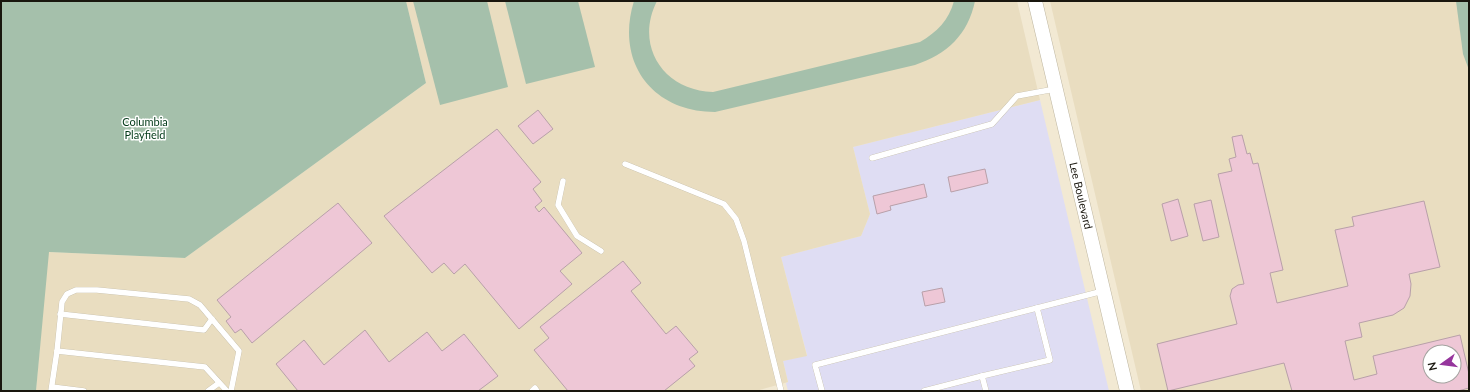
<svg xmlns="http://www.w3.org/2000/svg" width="1470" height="392" font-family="Lato,sans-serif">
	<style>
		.commercial { fill: #dfddf3 }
		.built { fill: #e9ddc0; fill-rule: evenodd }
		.green { fill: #a5c0ab }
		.building { fill: #eec7d6; stroke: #b8a0a9; fill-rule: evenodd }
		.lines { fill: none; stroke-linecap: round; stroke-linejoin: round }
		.service-casing { stroke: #beb6a0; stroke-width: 6 }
		.tertiary-casing { stroke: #beb6a0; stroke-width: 15 }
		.service { stroke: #fff; stroke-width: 5.5 }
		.tertiary { stroke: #fff; stroke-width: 14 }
		.labels { text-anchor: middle; stroke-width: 3; stroke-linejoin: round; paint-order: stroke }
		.park-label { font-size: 11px; fill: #013817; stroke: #fff }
		.street-label { font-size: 11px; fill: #19160e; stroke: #fff }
	</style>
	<rect width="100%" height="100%" fill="#f2e9d3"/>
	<polygon class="commercial" points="1040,100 1109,391 788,391 786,383 788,382 783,361 807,355 781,257 861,236 870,214 853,147"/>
	<g class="built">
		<polygon points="406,1 1017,1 1040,100 853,147 870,214 861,236 781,257 807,356 783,361 788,382 756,391 36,391 48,252 185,258 426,83"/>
		<path d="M 1050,1 L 1469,1 L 1469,391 L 1141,391 ZM 1430,352 L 1454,352 L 1454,376 L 1430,376 Z"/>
	</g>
	<g class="green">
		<polygon points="1,1 406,1 426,83 185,258 49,252 36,391 1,391"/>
		<polygon points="413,1 487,1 508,87 440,105"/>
		<polygon points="505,1 578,1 595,67 526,84"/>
		<path d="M 634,1 L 657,1 C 634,46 664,91 713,92 L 920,42 C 937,32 949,20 954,1 L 975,1 C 968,35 947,54 915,65 L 715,112 C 652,112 615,62 634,1 Z"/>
		<polygon points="1456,1 1469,1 1469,70 1463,54"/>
	</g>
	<g class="building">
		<polygon points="538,110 553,129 533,144 518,126"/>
		<polygon points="497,129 541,182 533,189 542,201 535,207 539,212 544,207 582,253 560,271 572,284 519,329 465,264 454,274 444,263 432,273 384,216"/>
		<path d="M 1242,135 L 1247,154 L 1250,153 L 1253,164 L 1258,163 L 1283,270 L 1270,273 L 1277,303 L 1348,286 L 1335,230 L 1354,226 L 1352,217 L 1424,201 L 1440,267 L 1409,274 L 1411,284 L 1410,296 L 1404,308 L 1393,315 L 1359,323 L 1362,337 L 1345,341 L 1354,380 L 1377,374 L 1373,356 L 1460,335 L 1469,374 L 1469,388 L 1458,391 L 1292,391 L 1284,363 L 1168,391 L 1157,344 L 1237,324 L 1230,296 L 1232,289 L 1238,285 L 1244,284 L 1218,174 L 1232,171 L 1229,159 L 1236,157 L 1232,137 ZM 1430,352 L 1454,352 L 1454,376 L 1430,376 Z"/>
		<polygon points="985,169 988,183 951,192 948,177"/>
		<polygon points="924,184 927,197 890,206 891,210 877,214 873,196"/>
		<polygon points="1178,199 1188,236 1171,241 1162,204"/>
		<polygon points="1211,200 1219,237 1203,241 1194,204"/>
		<polygon points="338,203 372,243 252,343 241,329 235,333 226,321 231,317 217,300"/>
		<polygon points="623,261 641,283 631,291 666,334 676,326 698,352 689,359 695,366 664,391 568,391 534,350 549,338 540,327"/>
		<polygon points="942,288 945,302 925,306 922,292"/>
		<polygon points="365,330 389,362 427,332 442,351 464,334 498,376 478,391 298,391 276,364 304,340 324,365"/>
	</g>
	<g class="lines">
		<g class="service-casing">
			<g id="service">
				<polyline points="872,158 992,124 1017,96 1055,89"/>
				<polyline points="625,164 724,204 736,219 744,241 781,391"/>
				<polyline points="563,181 558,205 577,236 601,251"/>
				<polyline points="60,314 204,330 212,319"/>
				<polyline points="57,351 205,367 227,391"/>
				<polyline points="982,376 1050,360 1037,308"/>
				<polyline points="52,387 84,391"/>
				<polyline points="51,391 57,351 62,302 67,294 76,290 97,290 189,299 200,305 239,351 231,391"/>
				<polyline points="208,391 219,383"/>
				<polyline points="532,391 535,388 537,391"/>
				<polyline points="822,391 815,365 1103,291"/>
				<polyline points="924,391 982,376 986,391"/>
			</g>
		</g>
		<g class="tertiary-casing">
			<g id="tertiary">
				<path id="s1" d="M 1035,1 L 1127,391"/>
			</g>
		</g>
		<use href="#service" class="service"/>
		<use href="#tertiary" class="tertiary"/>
	</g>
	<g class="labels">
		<g class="park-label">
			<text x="145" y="126">Columbia<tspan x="145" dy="13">Playfield</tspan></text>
		</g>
		<g class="street-label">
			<text dy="4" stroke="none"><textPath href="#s1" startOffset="200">Lee Boulevard</textPath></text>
		</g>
	</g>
	<rect width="1470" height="392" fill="none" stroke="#19160e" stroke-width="4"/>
	<g transform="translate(1442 364) rotate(256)"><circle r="19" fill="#ffffff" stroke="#a3a29f"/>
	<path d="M0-3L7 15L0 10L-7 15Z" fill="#96359d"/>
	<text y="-6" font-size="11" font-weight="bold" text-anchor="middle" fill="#19160e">N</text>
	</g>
</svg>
